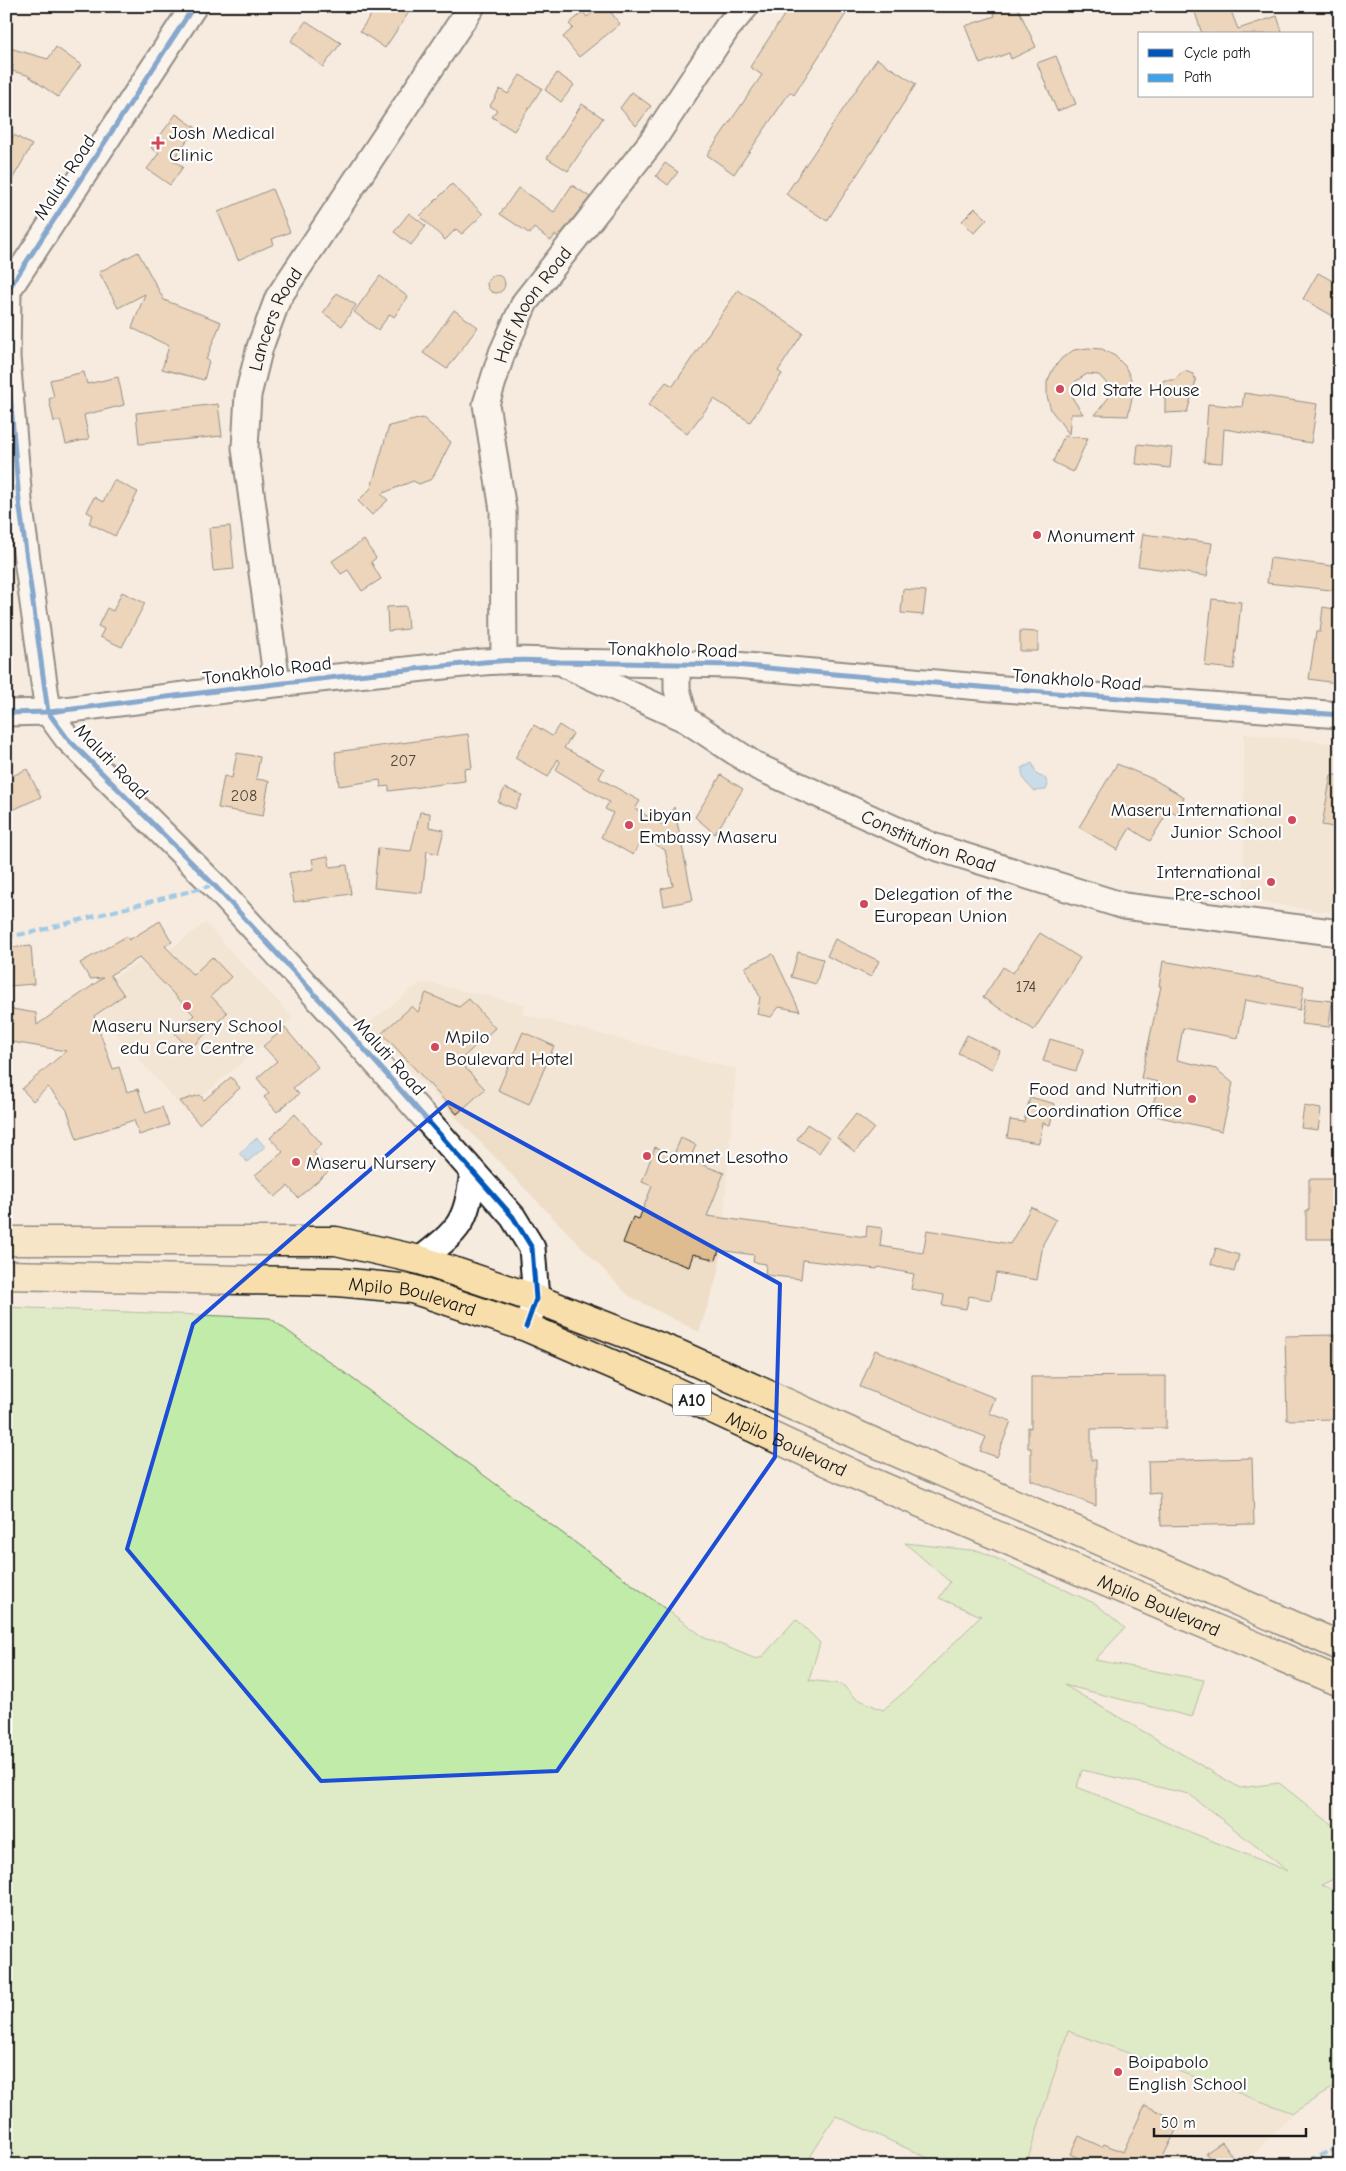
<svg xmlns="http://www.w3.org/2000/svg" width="1346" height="2171" font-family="'Comic Neue',sans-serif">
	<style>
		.built { fill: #eeddc7 }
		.green { fill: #c0eba8; stroke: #6e8462; fill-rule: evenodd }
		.water { fill: #95c9f2; stroke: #65849c }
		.building { fill: #dfbb90; stroke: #1c1c1c }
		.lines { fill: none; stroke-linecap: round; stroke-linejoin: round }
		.minor-casing { stroke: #1c1c1c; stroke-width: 29 }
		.highway-casing { stroke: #1c1c1c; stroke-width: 31 }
		.minor { stroke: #fff; stroke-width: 25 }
		.highway { stroke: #f8deab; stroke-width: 28 }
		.quiet { stroke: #3da2ea; stroke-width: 4; stroke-dasharray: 8 4; stroke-linecap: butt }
		.cycleway-casing { stroke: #fff; stroke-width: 8 }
		.cycleway { stroke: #0057b8; stroke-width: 5 }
		.marked { fill: none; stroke: #1d4ed8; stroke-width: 4; stroke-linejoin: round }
		.poi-dot { fill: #d1495b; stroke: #fff; stroke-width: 2 }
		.labels { text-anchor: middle; stroke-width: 4.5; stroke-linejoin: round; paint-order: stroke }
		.number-label { font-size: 16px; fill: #4d4439 }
		.shield { fill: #fff; stroke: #606060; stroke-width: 1 }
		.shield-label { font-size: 18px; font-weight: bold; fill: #1c1c1c }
		.poi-label { font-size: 19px; fill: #1c1c1c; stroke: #fff; text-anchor: start }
		.street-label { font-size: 19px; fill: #1c1c1c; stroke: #fff }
	</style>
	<rect width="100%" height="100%" fill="#f5ebde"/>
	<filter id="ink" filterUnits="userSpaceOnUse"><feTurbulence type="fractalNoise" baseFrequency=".02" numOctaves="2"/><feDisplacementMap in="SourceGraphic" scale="10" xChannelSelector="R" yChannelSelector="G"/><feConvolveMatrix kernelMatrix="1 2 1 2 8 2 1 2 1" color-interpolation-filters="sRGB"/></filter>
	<g filter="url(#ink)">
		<g class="built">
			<polygon points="1244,734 1340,744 1340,914 1244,899"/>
			<polygon points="205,923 293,1018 185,1111 81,995 141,962 145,968"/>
			<polygon points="420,983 429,983 525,1005 522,1014 736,1069 719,1270 699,1332 629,1296 367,1025"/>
			<polygon points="1067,2031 1293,2113 1243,2165 1026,2165"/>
		</g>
		<path class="green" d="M 6,1307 L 270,1318 L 705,1638 L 756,1659 L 762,1657 L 796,1619 L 820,1643 L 809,1680 L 842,1684 L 855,1698 L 883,1710 L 910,1687 L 981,1616 L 939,1598 L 950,1582 L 905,1543 L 980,1551 L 1096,1604 L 1125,1628 L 1095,1660 L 1204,1680 L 1192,1717 L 1064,1685 L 1240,1788 L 1279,1783 L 1340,1831 L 1340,1876 L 1321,1885 L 1340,1892 L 1340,2083 L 1293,2113 L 1068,2031 L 1026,2165 L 943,2165 L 836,2116 L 805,2165 L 6,2165 ZM 1082,1770 L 1189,1794 L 1288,1871 L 1077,1787 Z"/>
		<g class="water">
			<path d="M 1032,763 L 1037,775 L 1045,778 L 1048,785 L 1046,790 L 1035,791 C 1027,785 1021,779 1022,768 Z"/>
			<polygon points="257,1138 265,1147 247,1162 239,1153"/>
		</g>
		<g class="building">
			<polygon points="377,6 413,6 385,48 360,31"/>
			<polygon points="600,6 606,6 620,24 579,57 563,37 573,28 569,24 583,12 587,17"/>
			<polygon points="790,6 851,6 794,95 790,92 734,174 707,155 762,75 750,67"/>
			<polygon points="991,6 1017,6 1036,47 1011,59 1009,53 980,64 965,26 995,16"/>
			<polygon points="1193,6 1229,6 1238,29 1277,16 1283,34 1202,34"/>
			<polygon points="306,21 341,43 323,67 291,41"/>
			<polygon points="6,47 48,59 56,47 81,65 58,97 27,75 12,71 13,65 6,63"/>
			<polygon points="1056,56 1076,104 1057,111 1037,63"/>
			<polygon points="877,59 916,84 827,221 786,194"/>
			<polygon points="557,73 574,85 561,102 545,90"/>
			<polygon points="520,75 542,88 514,131 492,117 497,110 490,106 500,89 508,94"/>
			<polygon points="632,92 651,106 636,126 620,108"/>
			<polygon points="582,104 603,118 568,171 547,158"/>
			<polygon points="176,114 196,128 173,160 183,167 170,185 147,169 159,153 151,148"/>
			<polygon points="14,135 32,145 6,190 6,148"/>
			<polygon points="665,163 678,172 668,185 656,176"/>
			<polygon points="452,184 483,214 462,234 456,229 445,240 420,216"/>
			<polygon points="572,185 590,197 558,237 555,235 551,241 534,228 530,234 500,214 518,188 554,212"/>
			<polygon points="272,189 290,232 272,239 274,244 238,260 218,212"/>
			<polygon points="975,208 987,219 974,233 962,221"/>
			<polygon points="409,213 426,226 411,245 394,232"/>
			<polygon points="138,252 164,300 221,322 206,360 209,361 204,380 162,369 169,346 132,328 145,294 118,308 99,272"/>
			<polygon points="1318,273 1340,285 1340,305 1333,316 1303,299"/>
			<circle cx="496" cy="284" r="9"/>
			<polygon points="380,276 408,297 394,317 390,314 378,330 354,312"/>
			<polygon points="738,290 803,333 778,371 782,374 750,422 714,399 687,434 648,405 666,382 673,386"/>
			<polygon points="337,293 356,305 342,326 323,313"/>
			<polygon points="454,310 478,327 447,369 423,353"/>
			<polygon points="1088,348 1102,349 1115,356 1125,366 1131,379 1133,393 1128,416 1095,415 1109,397 1108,385 1099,375 1087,374 1076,381 1073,387 1073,399 1083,414 1071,414 1069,434 1051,410 1047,396 1047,382 1053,369 1062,358 1074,350"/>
			<polygon points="1185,371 1193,374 1196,381 1187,412 1165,413 1165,399 1157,389 1164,380 1175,380 1180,374"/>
			<polygon points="84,372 87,384 118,377 124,405 84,415 89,439 66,444 60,420 54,422 49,399 54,397 50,380"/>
			<polygon points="1244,393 1317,404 1311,443 1224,429 1222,463 1204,462 1208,404 1242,407"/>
			<polygon points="218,404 222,436 139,444 136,413"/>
			<polygon points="423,418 451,442 432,479 419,484 413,481 381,494 388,500 372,515 358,501 371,488 389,426"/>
			<polygon points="1064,436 1088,438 1073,472 1053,462"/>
			<polygon points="1138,444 1172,448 1170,468 1136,464"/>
			<polygon points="114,480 138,492 115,536 89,523 93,515 87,512 94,497 103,502"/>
			<polygon points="230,526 234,569 213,571 209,528"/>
			<polygon points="1143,534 1212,543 1207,576 1138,566"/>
			<polygon points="364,540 376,558 371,562 381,579 362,591 348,570 341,574 332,561"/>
			<polygon points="1270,558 1340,567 1340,591 1267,583"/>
			<polygon points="903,589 926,591 923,615 901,613"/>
			<polygon points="122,592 145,603 122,647 100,637 104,629 98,626 107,608 113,611"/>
			<polygon points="1212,599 1241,602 1234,669 1205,666"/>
			<polygon points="406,606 408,629 388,631 387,607"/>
			<polygon points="1323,607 1340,610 1340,657 1336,683 1309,679 1316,632 1320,632"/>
			<polygon points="1020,631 1038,632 1038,651 1020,651"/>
			<polygon points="534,725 552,736 559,725 573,734 564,748 604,769 599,778 640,801 635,809 663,825 674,807 693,900 664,906 661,889 673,886 665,850 643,837 633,855 601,837 613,813 605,809 609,802 556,770 560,762 558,759 548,777 515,758"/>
			<polygon points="468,734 472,768 464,769 465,781 389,791 389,786 381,787 380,780 339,786 335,752"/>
			<polygon points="237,753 260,757 256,779 269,781 263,816 218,808 224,776 232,778"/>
			<polygon points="1117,764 1153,779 1184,797 1177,814 1169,810 1150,841 1130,828 1117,850 1079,827"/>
			<polygon points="27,769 41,797 6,813 6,779"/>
			<polygon points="721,775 743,789 715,834 695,817"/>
			<polygon points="1331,775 1340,775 1340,828 1322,825"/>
			<polygon points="505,788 522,795 515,809 498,802"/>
			<polygon points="420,812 430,813 429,827 444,830 438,854 427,851 422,893 374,888 378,848 411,851"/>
			<polygon points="328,856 330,867 347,865 351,894 294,902 289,873 314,869 312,859"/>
			<polygon points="160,921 172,942 165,946 193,975 212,957 231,977 211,996 227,1013 190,1049 175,1034 194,1015 139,958 110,975 124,995 94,1016 113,1069 119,1067 127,1092 138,1089 146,1113 162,1107 169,1125 139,1135 134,1120 77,1139 67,1110 48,1087 33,1101 22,1089 66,1051 6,1041 6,1008 36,1013 37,1025 103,978 90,979 80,963 127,936 129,940"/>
			<polygon points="1040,933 1080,958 1034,1030 983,998 1003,967 1013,973"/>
			<polygon points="835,939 879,961 871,977 827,956"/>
			<polygon points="31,946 34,984 9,986 8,970 6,970 6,948"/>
			<polygon points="798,952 823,959 816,984 791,977"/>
			<polygon points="773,954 800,1011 779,1007 771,1017 757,1014 760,997 745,967"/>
			<polygon points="1163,961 1304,986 1300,1010 1245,1000 1238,1038 1183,1028 1177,1060 1216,1069 1233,1083 1222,1131 1151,1115 1158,1082 1141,1078 1161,986 1159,986"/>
			<polygon points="426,993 459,1007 469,999 495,1028 459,1061 485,1089 457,1114 382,1033 412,1006 418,1012"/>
			<polygon points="1305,998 1332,1001 1329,1027 1301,1024"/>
			<polygon points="285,1028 318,1067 293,1088 299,1094 277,1112 264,1097 269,1093 257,1078 277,1061 263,1046"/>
			<polygon points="523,1032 554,1046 529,1104 498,1090"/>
			<polygon points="967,1035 1000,1051 992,1069 958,1053"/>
			<polygon points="1050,1039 1084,1049 1076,1071 1043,1061"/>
			<polygon points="231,1077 240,1088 199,1124 180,1101 200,1095 204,1100"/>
			<polygon points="1030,1097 1055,1104 1050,1125 1043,1123 1039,1143 1007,1138 1010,1120 1024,1122"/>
			<polygon points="1304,1106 1321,1109 1318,1130 1301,1128"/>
			<polygon points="295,1114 322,1144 313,1152 329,1171 298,1198 288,1186 275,1197 255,1175 283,1152 270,1138"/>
			<polygon points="856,1114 874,1128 855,1152 837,1138"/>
			<polygon points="807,1124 829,1138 819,1153 797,1139"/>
			<polygon points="681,1138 696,1145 689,1160 724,1173 707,1216 866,1237 867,1226 882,1228 880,1246 923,1253 927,1230 1010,1244 1031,1207 1056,1220 1043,1244 1037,1280 996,1273 991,1300 969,1296 966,1309 942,1305 944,1295 911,1289 914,1274 878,1267 877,1269 803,1260 801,1279 765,1275 766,1264 753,1262 754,1255 719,1250 716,1260 693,1254 689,1267 623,1243 633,1217 639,1219 652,1186 642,1182 655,1147 674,1154"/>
			<polygon points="1309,1179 1340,1179 1340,1239 1306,1239 1306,1210 1309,1210"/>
			<polygon points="1216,1248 1239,1255 1234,1272 1211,1264"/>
			<polygon points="1335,1335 1337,1419 1287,1420 1285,1336"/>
			<polygon points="875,1350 995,1398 989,1413 1011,1421 997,1457 980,1451 986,1437 860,1387"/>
			<polygon points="1166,1376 1166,1428 1091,1429 1091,1460 1096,1460 1096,1506 1031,1480 1031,1448 1028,1448 1028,1427 1031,1428 1031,1377"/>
			<polygon points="1252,1458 1254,1524 1161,1526 1160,1493 1149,1494 1148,1461"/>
			<polygon points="1145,2105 1180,2122 1159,2165 1093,2165 1070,2154 1079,2136 1102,2147 1104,2144 1123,2152"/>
			<polygon points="1222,2142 1238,2165 1214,2165 1206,2153"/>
		</g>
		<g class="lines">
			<g class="minor-casing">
				<g id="minor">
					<polyline points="194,6 8,290 7,357 19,501 48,712 67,738 214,885 341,1023 513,1217 532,1248 536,1299 526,1327"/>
					<path id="s1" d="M 504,661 L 503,510 L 486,404 L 502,353 L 525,302 L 653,140 L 727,28 L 746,6"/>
					<polyline points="677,663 677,689 685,719"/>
					<path id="s2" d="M 568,666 L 685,719 L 758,767 L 932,846 L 1124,906 L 1340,933"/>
					<path id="s3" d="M 277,683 L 245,448 L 248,395 L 260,347 L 278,298 L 472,6"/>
					<path d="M 6,713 L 48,712 C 160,698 273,683 386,672 C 444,667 502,656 560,662 L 735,665 L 991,688 L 1340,715"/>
					<path d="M 420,1260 C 461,1228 466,1224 473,1172"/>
				</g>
			</g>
			<g class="highway-casing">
				<g id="highway">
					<polyline points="6,1241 336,1241 420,1260 536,1299 678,1354 864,1438 1340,1646"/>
					<path id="s4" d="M 6,1275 L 338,1282 L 412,1289 L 526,1327 L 663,1386 L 853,1474 L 1340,1682"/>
				</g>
			</g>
			<use href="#minor" class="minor"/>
			<use href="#highway" class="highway"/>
			<g class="quiet">
				<polyline points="6,937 34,932 214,885"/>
				<polyline points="1297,2165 1340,2147"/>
			</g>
			<g class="cycleway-casing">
				<g id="cycleway">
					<polyline points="194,6 8,290 7,357 19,501 48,712 67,738 214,885 341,1023 513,1217 532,1248 536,1299 526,1327"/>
					<path d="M 6,713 L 48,712 C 160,698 273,683 386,672 C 444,667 502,656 560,662 L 735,665 L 991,688 L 1340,715"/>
				</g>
			</g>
			<use href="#cycleway" class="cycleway"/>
		</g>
	</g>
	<path d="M0 0H1346V2171H0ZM 448,1102 L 780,1284 L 775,1457 L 557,1771 L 321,1781 L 127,1549 L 193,1324 Z" fill="#f5ebde" fill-opacity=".55" fill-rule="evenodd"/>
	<path class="marked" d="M 448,1102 L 780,1284 L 775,1457 L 557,1771 L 321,1781 L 127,1549 L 193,1324 Z"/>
	<g class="poi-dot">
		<path d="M155.5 135.5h5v5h5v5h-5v5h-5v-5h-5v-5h5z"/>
		<circle cx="1060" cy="389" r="5"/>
		<circle cx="1037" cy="535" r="5"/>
		<circle cx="1292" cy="820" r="5"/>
		<circle cx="629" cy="825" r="5"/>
		<circle cx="1271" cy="882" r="5"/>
		<circle cx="864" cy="904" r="5"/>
		<circle cx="187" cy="1006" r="5"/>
		<circle cx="435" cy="1047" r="5"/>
		<circle cx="1192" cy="1099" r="5"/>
		<circle cx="647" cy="1156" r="5"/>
		<circle cx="296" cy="1162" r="5"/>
		<circle cx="1118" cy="2072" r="5"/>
	</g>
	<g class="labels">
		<g class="number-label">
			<text x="403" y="766">207</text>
			<text x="244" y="801">208</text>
			<text x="1026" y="992">174</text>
		</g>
		<rect class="shield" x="673" y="1384.5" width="38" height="31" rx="4"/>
		<g class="shield-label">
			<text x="692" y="1406">A10</text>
		</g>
		<g class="poi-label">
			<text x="169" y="139">Josh Medical<tspan x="169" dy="22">Clinic</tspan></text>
			<text x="1070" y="396">Old State House</text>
			<text x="1047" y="542">Monument</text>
			<text x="1282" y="816" text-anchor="end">Maseru International<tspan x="1282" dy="22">Junior School</tspan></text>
			<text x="639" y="821">Libyan<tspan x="639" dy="22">Embassy Maseru</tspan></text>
			<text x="1261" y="878" text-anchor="end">International<tspan x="1261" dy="22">Pre-school</tspan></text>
			<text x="874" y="900">Delegation of the<tspan x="874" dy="22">European Union</tspan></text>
			<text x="187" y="1032" text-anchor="middle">Maseru Nursery School<tspan x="187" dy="22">edu Care Centre</tspan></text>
			<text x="445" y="1043">Mpilo<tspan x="445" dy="22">Boulevard Hotel</tspan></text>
			<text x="1182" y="1095" text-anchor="end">Food and Nutrition<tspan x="1182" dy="22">Coordination Office</tspan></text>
			<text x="657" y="1163">Comnet Lesotho</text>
			<text x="306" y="1169">Maseru Nursery</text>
			<text x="1128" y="2068">Boipabolo<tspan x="1128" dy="22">English School</tspan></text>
		</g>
		<g class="street-label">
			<text transform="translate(64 177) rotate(-57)" y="7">Maluti Road</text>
			<text dy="7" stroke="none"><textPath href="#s1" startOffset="369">Half Moon Road</textPath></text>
			<text dy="7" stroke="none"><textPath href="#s3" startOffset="371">Lancers Road</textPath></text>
			<text transform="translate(673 649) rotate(1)" y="7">Tonakholo Road</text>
			<text transform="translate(267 670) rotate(-7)" y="7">Tonakholo Road</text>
			<text transform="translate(1077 679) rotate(4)" y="7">Tonakholo Road</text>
			<text transform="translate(112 761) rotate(46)" y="7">Maluti Road</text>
			<text dy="7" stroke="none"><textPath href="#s2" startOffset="402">Constitution Road</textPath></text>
			<text transform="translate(390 1056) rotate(48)" y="7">Maluti Road</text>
			<text dy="7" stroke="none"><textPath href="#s4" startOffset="408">Mpilo Boulevard</textPath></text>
			<text dy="7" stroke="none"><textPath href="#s4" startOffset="812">Mpilo Boulevard</textPath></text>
			<text dy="7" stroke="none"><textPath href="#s4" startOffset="1218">Mpilo Boulevard</textPath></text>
		</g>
	</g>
	<rect width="1346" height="2171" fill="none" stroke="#fff" stroke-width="25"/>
	<rect x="12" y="12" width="1321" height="2146" fill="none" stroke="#1c1c1c" stroke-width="2" filter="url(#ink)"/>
	<rect x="1138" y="32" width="175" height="65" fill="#ffffff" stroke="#a4a4a4"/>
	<rect x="1148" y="49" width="25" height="8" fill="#0057b8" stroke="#a4a4a4"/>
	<text x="1184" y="58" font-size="15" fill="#1c1c1c">Cycle path</text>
	<rect x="1148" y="74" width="25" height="8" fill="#3da2ea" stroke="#a4a4a4"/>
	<text x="1184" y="82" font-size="15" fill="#1c1c1c">Path</text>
	<path d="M1154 2128v8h152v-8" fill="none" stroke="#1c1c1c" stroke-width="2.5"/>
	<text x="1161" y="2128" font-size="15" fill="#1c1c1c" stroke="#ffffff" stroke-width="4" paint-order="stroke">50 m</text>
</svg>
